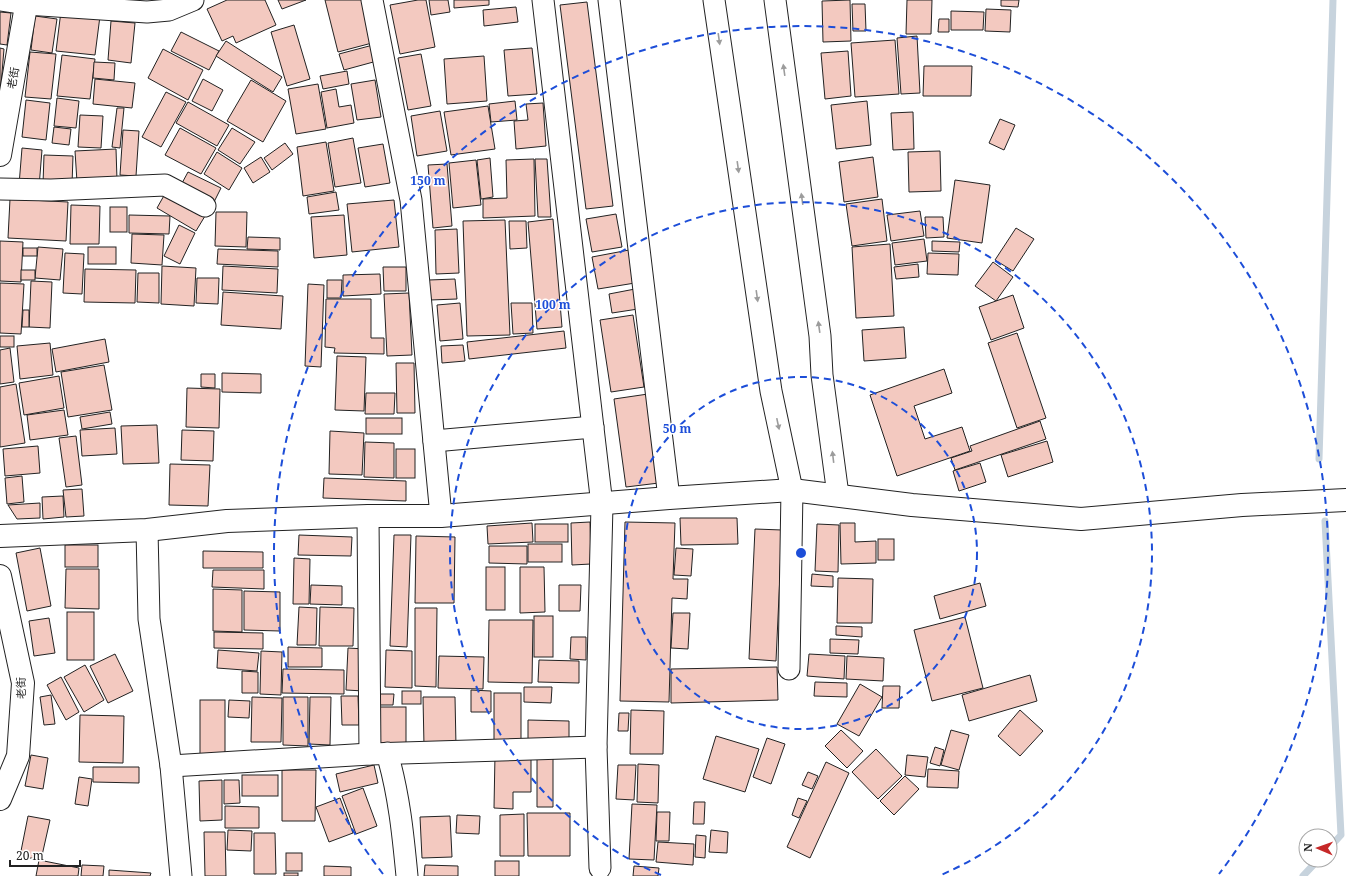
<svg xmlns="http://www.w3.org/2000/svg" width="1346" height="876" font-family="'Noto Serif','Noto Sans SC',serif">
	<style>
		.lines { fill: none; stroke-linecap: round; stroke-linejoin: round }
		.stream { stroke: #c7d3dd; stroke-width: 7 }
		.building { fill: #f3c9c0; stroke: #222 }
		.minor-casing { stroke: #222; stroke-width: 23 }
		.tertiary-casing { stroke: #222; stroke-width: 24 }
		.secondary-casing { stroke: #222; stroke-width: 24 }
		.minor { stroke: #fff; stroke-width: 21 }
		.tertiary { stroke: #fff; stroke-width: 22 }
		.secondary { stroke: #fff; stroke-width: 22 }
		.oneway { fill: #9c9c9c }
		.ring { fill: none; stroke: #1d4ed8; stroke-width: 2; stroke-dasharray: 7 5 }
		.labels { text-anchor: middle; stroke-width: 3; stroke-linejoin: round; paint-order: stroke }
		.street-label { font-size: 11px; fill: #222; stroke: #fff }
		.centre { fill: #1d4ed8; stroke: #fff; stroke-width: 2 }
		.ring-label { font-size: 12px; text-anchor: middle; font-weight: bold; fill: #1d4ed8; stroke: #fff; stroke-width: 3; stroke-linejoin: round; paint-order: stroke }
	</style>
	<rect width="100%" height="100%" fill="#fff"/>
	<g class="lines">
		<g class="stream">
			<polyline points="1319,459 1333,0"/>
			<polyline points="1325,521 1341,835 1330,847"/>
			<polyline points="1303,876 1318,860"/>
		</g>
	</g>
	<g class="building">
		<polygon points="227,0 265,0 276,25 236,43 233,36 222,41 207,9"/>
		<polygon points="278,0 306,0 282,9"/>
		<polygon points="325,0 362,0 372,43 338,52"/>
		<polygon points="418,0 426,0 435,47 400,54 390,5"/>
		<polygon points="429,0 448,0 450,12 431,15"/>
		<polygon points="454,0 489,0 489,5 454,8"/>
		<polygon points="850,0 851,41 823,42 822,1"/>
		<polygon points="907,0 932,0 931,34 906,34"/>
		<polygon points="1001,0 1019,0 1018,7 1001,6"/>
		<polygon points="587,2 613,206 586,209 560,5"/>
		<polygon points="852,4 865,4 866,31 853,31"/>
		<polygon points="516,7 518,22 484,26 483,10"/>
		<polygon points="986,9 1011,10 1010,32 985,31"/>
		<polygon points="61,11 100,16 95,55 56,51"/>
		<polygon points="951,11 984,12 983,30 951,30"/>
		<polygon points="0,12 11,13 7,45 0,44"/>
		<polygon points="35,16 57,19 52,53 31,50"/>
		<polygon points="939,19 949,19 949,32 938,32"/>
		<polygon points="111,21 135,23 131,63 108,60"/>
		<polygon points="294,25 310,79 287,86 271,32"/>
		<polygon points="181,32 219,51 209,70 171,51"/>
		<polygon points="917,36 920,93 901,94 897,38"/>
		<polygon points="895,40 899,94 855,97 851,43"/>
		<polygon points="226,41 282,77 273,92 216,56"/>
		<polygon points="373,45 377,61 344,70 339,54"/>
		<polygon points="0,48 4,49 1,85 0,85"/>
		<polygon points="532,48 537,94 508,96 504,50"/>
		<polygon points="163,49 203,70 188,100 148,78"/>
		<polygon points="848,51 851,96 825,99 821,53"/>
		<polygon points="30,52 56,54 51,99 25,97"/>
		<polygon points="421,54 431,106 408,110 398,58"/>
		<polygon points="62,55 95,59 90,99 57,96"/>
		<polygon points="484,56 487,101 447,104 444,59"/>
		<polygon points="94,62 115,63 114,80 93,78"/>
		<polygon points="924,66 972,66 971,96 923,96"/>
		<polygon points="347,71 349,84 323,89 320,76"/>
		<polygon points="95,79 135,83 132,108 93,104"/>
		<polygon points="203,79 223,90 212,111 192,101"/>
		<polygon points="251,80 286,101 263,142 227,121"/>
		<polygon points="375,80 381,117 357,120 351,84"/>
		<polygon points="318,84 326,129 296,134 288,89"/>
		<polygon points="336,89 339,107 351,105 354,123 327,128 321,92"/>
		<polygon points="166,92 186,102 161,147 142,137"/>
		<polygon points="57,98 79,101 76,128 54,126"/>
		<polygon points="26,100 50,103 46,140 22,137"/>
		<polygon points="515,101 517,120 491,122 489,104"/>
		<polygon points="867,101 871,145 836,149 831,105"/>
		<polygon points="188,102 229,125 217,146 176,123"/>
		<polygon points="543,103 546,146 516,149 514,121 528,120 526,104"/>
		<polygon points="488,106 495,149 451,155 444,112"/>
		<polygon points="117,108 124,108 120,148 112,147"/>
		<polygon points="440,111 447,151 417,156 411,116"/>
		<polygon points="913,112 914,149 893,150 891,113"/>
		<polygon points="80,115 103,116 101,148 78,147"/>
		<polygon points="1000,119 1015,125 1004,150 989,143"/>
		<polygon points="54,127 71,129 69,145 52,143"/>
		<polygon points="180,128 216,148 201,174 165,155"/>
		<polygon points="232,128 255,142 240,164 218,150"/>
		<polygon points="123,130 139,131 136,176 120,175"/>
		<polygon points="353,138 361,183 335,187 328,143"/>
		<polygon points="326,142 334,191 303,196 297,147"/>
		<polygon points="285,143 293,154 272,170 264,158"/>
		<polygon points="383,144 390,183 365,187 358,148"/>
		<polygon points="22,148 42,150 39,187 19,185"/>
		<polygon points="116,149 117,180 77,182 75,151"/>
		<polygon points="940,151 941,191 909,192 908,152"/>
		<polygon points="217,152 242,168 229,190 204,174"/>
		<polygon points="44,155 73,156 72,185 43,184"/>
		<polygon points="261,157 270,172 253,183 244,168"/>
		<polygon points="873,157 878,197 844,202 839,162"/>
		<polygon points="490,158 493,197 481,199 477,160"/>
		<polygon points="534,159 535,216 483,218 483,199 507,198 506,160"/>
		<polygon points="535,159 547,159 551,217 538,217"/>
		<polygon points="476,160 481,205 453,208 449,163"/>
		<polygon points="447,164 452,226 433,228 428,165"/>
		<polygon points="188,172 221,188 214,202 181,185"/>
		<polygon points="955,180 990,185 982,243 947,238"/>
		<polygon points="166,192 205,216 196,231 157,208"/>
		<polygon points="336,192 339,210 309,214 307,197"/>
		<polygon points="10,199 68,202 66,241 8,238"/>
		<polygon points="882,199 887,241 852,246 846,204"/>
		<polygon points="394,200 399,247 352,252 347,204"/>
		<polygon points="71,205 100,206 99,244 70,244"/>
		<rect x="110" y="207" width="17" height="25"/>
		<polygon points="920,211 924,236 891,241 887,215"/>
		<polygon points="216,212 247,212 246,247 215,246"/>
		<polygon points="616,214 622,247 592,252 586,219"/>
		<polygon points="129,215 170,216 169,234 129,233"/>
		<polygon points="344,215 347,255 314,258 311,217"/>
		<polygon points="925,217 943,217 944,237 926,238"/>
		<polygon points="553,219 562,327 537,329 528,222"/>
		<polygon points="505,220 510,335 467,336 463,221"/>
		<polygon points="509,221 526,221 527,248 510,249"/>
		<polygon points="179,225 195,233 180,264 164,256"/>
		<polygon points="1016,228 1034,239 1013,271 995,260"/>
		<polygon points="457,229 459,273 436,274 435,230"/>
		<polygon points="132,234 164,235 162,265 131,263"/>
		<polygon points="248,237 280,238 280,250 247,249"/>
		<polygon points="924,239 927,261 895,265 892,243"/>
		<polygon points="0,241 23,242 21,282 0,281"/>
		<polygon points="932,241 960,242 959,252 932,251"/>
		<polygon points="890,244 894,316 856,318 852,247"/>
		<polygon points="38,247 63,249 60,280 35,278"/>
		<rect x="88" y="247" width="28" height="17"/>
		<rect x="23" y="248" width="14" height="8"/>
		<polygon points="218,249 278,251 278,267 217,264"/>
		<polygon points="629,250 635,283 598,289 592,257"/>
		<polygon points="65,253 84,254 82,294 63,293"/>
		<polygon points="928,253 959,254 958,275 927,274"/>
		<polygon points="993,262 1013,277 996,301 975,286"/>
		<polygon points="918,264 919,277 896,279 894,267"/>
		<polygon points="162,266 196,268 194,306 161,304"/>
		<polygon points="223,266 278,269 277,293 222,290"/>
		<polygon points="383,267 406,267 406,291 384,291"/>
		<polygon points="85,269 136,270 135,303 84,302"/>
		<rect x="21" y="270" width="14" height="10"/>
		<polygon points="138,273 159,273 159,303 137,302"/>
		<polygon points="380,274 381,294 343,296 343,275"/>
		<polygon points="197,278 219,278 218,304 196,303"/>
		<polygon points="455,279 457,299 430,300 429,280"/>
		<polygon points="327,280 342,280 341,298 327,298"/>
		<polygon points="31,281 52,282 50,328 29,327"/>
		<polygon points="0,283 24,284 21,334 0,333"/>
		<polygon points="308,284 324,285 321,367 305,366"/>
		<polygon points="635,289 638,309 612,313 609,294"/>
		<polygon points="223,292 283,296 281,329 221,325"/>
		<polygon points="409,293 412,355 387,356 384,294"/>
		<polygon points="1013,295 1024,328 991,340 979,307"/>
		<polygon points="326,299 371,299 371,338 384,338 384,354 334,353 335,348 325,347"/>
		<polygon points="460,303 463,339 440,341 437,305"/>
		<polygon points="511,303 532,303 533,333 513,334"/>
		<polygon points="23,310 29,310 29,327 22,327"/>
		<polygon points="633,315 644,387 611,392 600,320"/>
		<polygon points="904,327 906,358 864,361 862,330"/>
		<polygon points="564,331 566,348 469,359 467,342"/>
		<polygon points="1017,333 1046,418 1017,428 988,343"/>
		<rect x="0" y="336" width="14" height="11"/>
		<polygon points="105,339 109,362 56,372 52,349"/>
		<polygon points="50,343 53,375 20,379 17,346"/>
		<polygon points="463,345 465,361 442,363 441,346"/>
		<polygon points="10,348 14,382 0,384 0,350"/>
		<polygon points="337,356 366,357 364,411 335,410"/>
		<polygon points="396,363 414,363 415,413 397,413"/>
		<polygon points="104,365 112,410 68,417 61,372"/>
		<polygon points="944,369 952,393 914,406 925,439 962,427 970,451 897,476 870,395"/>
		<polygon points="222,373 261,374 261,393 222,392"/>
		<polygon points="201,374 215,374 215,388 201,387"/>
		<polygon points="59,376 64,408 24,415 19,383"/>
		<polygon points="16,384 25,443 0,447 0,387"/>
		<polygon points="187,388 220,389 219,428 186,427"/>
		<polygon points="366,393 395,393 394,414 365,414"/>
		<polygon points="648,394 659,483 626,487 614,399"/>
		<polygon points="64,410 68,435 30,440 27,415"/>
		<polygon points="110,412 112,424 82,429 80,417"/>
		<rect x="366" y="418" width="36" height="16"/>
		<polygon points="1040,421 1046,439 955,470 951,458 972,451 970,446"/>
		<polygon points="157,425 159,463 123,464 121,426"/>
		<polygon points="115,428 117,454 82,456 80,430"/>
		<polygon points="182,430 214,431 213,461 181,460"/>
		<polygon points="330,431 364,433 362,475 329,474"/>
		<polygon points="76,436 82,485 66,487 59,438"/>
		<polygon points="1047,441 1053,462 1008,477 1001,455"/>
		<polygon points="365,442 394,443 394,478 364,477"/>
		<polygon points="38,446 40,473 5,476 3,449"/>
		<rect x="396" y="449" width="19" height="29"/>
		<polygon points="980,463 986,482 959,491 953,471"/>
		<polygon points="170,464 210,465 208,506 169,505"/>
		<polygon points="22,476 24,502 7,504 5,478"/>
		<polygon points="324,478 406,481 406,501 323,498"/>
		<polygon points="82,489 84,516 66,517 63,490"/>
		<polygon points="63,496 64,517 43,519 42,497"/>
		<polygon points="40,503 40,518 17,519 8,505"/>
		<polygon points="680,518 737,518 738,544 681,545"/>
		<polygon points="590,522 591,564 572,565 571,523"/>
		<polygon points="625,522 675,523 673,579 688,579 687,599 672,598 669,702 620,701"/>
		<polygon points="532,523 533,542 488,544 487,526"/>
		<polygon points="840,523 855,523 855,542 876,541 876,563 841,564"/>
		<rect x="535" y="524" width="33" height="18"/>
		<polygon points="817,524 839,525 838,572 815,571"/>
		<polygon points="755,529 782,530 776,661 749,659"/>
		<polygon points="299,535 352,537 351,556 298,555"/>
		<polygon points="394,535 411,535 407,647 390,646"/>
		<polygon points="416,536 455,537 454,603 415,603"/>
		<rect x="878" y="539" width="16" height="21"/>
		<rect x="528" y="544" width="34" height="18"/>
		<rect x="65" y="545" width="33" height="22"/>
		<polygon points="489,546 527,546 527,564 489,563"/>
		<polygon points="40,548 51,606 27,611 16,553"/>
		<polygon points="676,548 693,549 691,576 674,575"/>
		<polygon points="203,551 263,552 263,568 203,568"/>
		<polygon points="294,558 310,559 309,604 293,604"/>
		<rect x="486" y="567" width="19" height="43"/>
		<polygon points="520,567 544,567 545,612 520,613"/>
		<polygon points="66,569 99,569 99,609 65,608"/>
		<polygon points="213,570 264,570 264,589 212,587"/>
		<polygon points="812,574 833,576 833,587 811,586"/>
		<polygon points="838,578 873,579 872,623 837,623"/>
		<polygon points="980,583 986,606 940,619 934,596"/>
		<polygon points="311,585 342,586 342,605 310,604"/>
		<polygon points="559,585 581,585 580,611 559,611"/>
		<polygon points="213,589 242,590 242,632 213,631"/>
		<polygon points="244,591 280,592 280,631 244,630"/>
		<polygon points="299,607 317,608 316,645 297,645"/>
		<polygon points="320,607 354,608 353,646 319,646"/>
		<polygon points="415,608 437,608 436,687 415,686"/>
		<rect x="67" y="612" width="27" height="48"/>
		<polygon points="673,613 690,613 688,649 671,648"/>
		<rect x="534" y="616" width="19" height="41"/>
		<polygon points="965,617 983,688 932,701 914,630"/>
		<polygon points="49,618 55,653 34,656 29,621"/>
		<polygon points="489,620 533,620 532,683 488,682"/>
		<polygon points="836,626 862,627 862,637 836,635"/>
		<polygon points="214,632 263,633 263,649 214,648"/>
		<polygon points="571,637 586,637 586,660 570,659"/>
		<polygon points="830,639 859,640 858,654 830,653"/>
		<polygon points="288,647 322,648 322,667 288,667"/>
		<polygon points="348,648 365,649 364,691 346,690"/>
		<polygon points="218,650 259,653 257,671 217,668"/>
		<polygon points="386,650 412,651 412,688 385,687"/>
		<polygon points="261,651 282,652 281,695 260,694"/>
		<polygon points="115,654 133,691 108,703 90,666"/>
		<polygon points="809,654 845,656 844,679 807,676"/>
		<polygon points="439,656 484,657 483,689 438,688"/>
		<polygon points="847,656 884,658 883,681 846,679"/>
		<polygon points="539,660 579,661 579,683 538,682"/>
		<polygon points="85,665 104,700 84,712 64,677"/>
		<polygon points="777,667 778,700 671,703 671,669"/>
		<polygon points="283,669 344,670 344,694 282,693"/>
		<polygon points="242,671 258,672 258,693 242,693"/>
		<polygon points="1030,675 1037,701 969,721 962,695"/>
		<polygon points="61,677 79,712 66,720 47,685"/>
		<polygon points="815,682 847,683 847,697 814,696"/>
		<polygon points="860,684 882,697 859,736 837,724"/>
		<polygon points="883,686 900,686 899,708 882,708"/>
		<polygon points="524,687 552,687 551,703 524,702"/>
		<polygon points="471,690 491,691 491,712 471,712"/>
		<rect x="402" y="691" width="19" height="13"/>
		<rect x="494" y="693" width="27" height="48"/>
		<polygon points="376,694 394,694 393,705 376,705"/>
		<polygon points="51,695 55,724 44,725 40,697"/>
		<polygon points="341,696 358,696 359,725 342,725"/>
		<polygon points="252,697 282,698 281,742 251,742"/>
		<polygon points="283,697 308,697 308,746 283,745"/>
		<polygon points="310,697 331,697 330,745 309,744"/>
		<polygon points="423,697 455,697 456,746 424,746"/>
		<rect x="200" y="700" width="25" height="54"/>
		<polygon points="229,700 250,701 249,718 228,717"/>
		<rect x="378" y="707" width="28" height="38"/>
		<polygon points="631,710 664,711 663,754 630,754"/>
		<polygon points="1020,710 1043,731 1020,756 998,736"/>
		<polygon points="619,713 629,713 628,731 618,731"/>
		<polygon points="80,715 124,716 123,763 79,762"/>
		<polygon points="528,720 569,721 569,744 528,743"/>
		<polygon points="841,730 863,751 847,768 825,746"/>
		<polygon points="951,730 969,735 959,770 941,765"/>
		<polygon points="716,736 759,749 745,792 703,779"/>
		<polygon points="767,738 785,744 771,784 753,777"/>
		<polygon points="935,747 944,750 940,766 930,763"/>
		<polygon points="876,749 902,776 878,799 852,772"/>
		<polygon points="31,755 48,758 43,789 25,786"/>
		<polygon points="495,755 531,756 531,792 513,792 513,809 494,808"/>
		<polygon points="537,755 553,756 553,807 537,807"/>
		<polygon points="907,755 928,757 925,777 905,775"/>
		<polygon points="826,762 849,773 810,858 787,847"/>
		<polygon points="638,764 659,765 658,803 637,802"/>
		<polygon points="374,765 378,783 340,792 336,774"/>
		<polygon points="618,765 636,765 634,800 616,799"/>
		<polygon points="93,767 139,767 139,783 93,782"/>
		<polygon points="928,769 959,771 958,788 927,787"/>
		<polygon points="282,770 316,770 315,821 282,821"/>
		<polygon points="808,772 818,776 812,789 802,785"/>
		<rect x="242" y="775" width="36" height="21"/>
		<polygon points="905,776 919,789 894,815 880,801"/>
		<polygon points="79,777 92,779 88,806 75,804"/>
		<polygon points="222,780 222,820 200,821 199,781"/>
		<polygon points="224,780 239,780 240,803 224,804"/>
		<polygon points="363,788 377,826 356,834 342,796"/>
		<polygon points="340,798 353,833 329,842 316,807"/>
		<polygon points="798,798 807,801 799,818 792,815"/>
		<polygon points="694,802 705,802 704,824 693,824"/>
		<polygon points="632,804 657,805 654,860 629,859"/>
		<polygon points="225,806 259,807 259,828 225,828"/>
		<polygon points="657,812 670,812 669,841 656,841"/>
		<polygon points="527,813 570,813 570,856 528,856"/>
		<polygon points="524,814 524,856 500,856 500,815"/>
		<polygon points="457,815 480,816 479,834 456,833"/>
		<polygon points="28,816 50,820 41,860 20,856"/>
		<polygon points="450,816 452,857 422,858 420,817"/>
		<polygon points="228,830 252,831 251,851 227,850"/>
		<polygon points="711,830 728,832 727,853 709,852"/>
		<polygon points="204,832 225,832 226,876 205,876"/>
		<polygon points="254,833 275,833 276,874 254,874"/>
		<polygon points="696,835 706,836 705,858 695,857"/>
		<polygon points="658,842 694,844 693,865 656,862"/>
		<rect x="286" y="853" width="16" height="18"/>
		<polygon points="39,860 79,868 78,876 36,876"/>
		<rect x="495" y="861" width="24" height="15"/>
		<polygon points="82,865 104,866 103,876 81,876"/>
		<polygon points="425,865 458,866 458,876 424,876"/>
		<polygon points="324,866 351,867 351,876 324,876"/>
		<polygon points="634,866 659,868 658,876 633,876"/>
		<polygon points="109,870 151,873 150,876 109,876"/>
		<rect x="284" y="873" width="14" height="3"/>
	</g>
	<g class="lines">
		<g class="minor-casing">
			<g id="minor">
				<polyline points="1,0 26,4 147,12 169,10 193,0"/>
				<polyline points="372,0 411,200 441,516"/>
				<polyline points="543,0 602,505 596,747 600,868"/>
				<polyline points="609,0 669,498"/>
				<polyline points="714,0 771,391 792,490 789,669"/>
				<polyline points="775,0 820,336 822,375 838,495"/>
				<polyline points="0,189 51,190 165,185 205,206"/>
				<polyline points="434,441 593,427"/>
				<polyline points="368,516 370,754"/>
				<polyline points="147,530 149,619 171,766 181,876"/>
				<path d="M 387,753 C 399,794 403,834 407,876"/>
				<polyline points="171,766 370,754 596,747"/>
			</g>
		</g>
		<g class="tertiary-casing">
			<g id="tertiary">
				<polyline points="0,155 27,0"/>
				<polyline points="0,576 23,683 18,756 0,799"/>
			</g>
		</g>
		<g class="secondary-casing">
			<polyline id="secondary" points="0,536 147,530 227,521 368,516 441,516 669,498 792,490 912,505 1081,519 1242,505 1346,500"/>
		</g>
		<use href="#minor" class="minor"/>
		<use href="#tertiary" class="tertiary"/>
		<use href="#secondary" class="secondary"/>
	</g>
	<defs><path id="oneway-solid" d="M-6-.8H1V-3.2L6.5 0L1 3.2V.8H-6Z"/></defs>
	<g class="oneway">
		<use href="#oneway-solid" transform="translate(719 39) rotate(82)"/>
		<use href="#oneway-solid" transform="translate(784 70) rotate(-98)"/>
		<use href="#oneway-solid" transform="translate(738 167) rotate(82)"/>
		<use href="#oneway-solid" transform="translate(802 199) rotate(-98)"/>
		<use href="#oneway-solid" transform="translate(757 296) rotate(82)"/>
		<use href="#oneway-solid" transform="translate(819 327) rotate(-98)"/>
		<use href="#oneway-solid" transform="translate(778 424) rotate(78)"/>
		<use href="#oneway-solid" transform="translate(833 457) rotate(-97)"/>
	</g>
	<g class="ring">
		<circle cx="801" cy="553" r="176"/>
		<path d="M661 875A351 351 0 1 1 941 875"/>
		<path d="M383 874A527 527 0 1 1 1219 874"/>
	</g>
	<g class="labels">
		<g class="street-label">
			<text transform="translate(13 78) rotate(-80)" y="4">老街</text>
			<text transform="translate(21 688) rotate(-91)" y="4">老街</text>
		</g>
	</g>
	<circle cx="801" cy="553" r="6" class="centre"/>
	<g class="ring-label">
		<text x="428" y="185">150 m</text>
		<text x="553" y="309">100 m</text>
		<text x="677" y="433">50 m</text>
	</g>
	<g transform="translate(1318 848) rotate(272)"><circle r="19" fill="#ffffff" stroke="#a7a7a7"/>
	<path d="M0-3L7 15L0 10L-7 15Z" fill="#c62828"/>
	<text y="-6" font-size="11" font-weight="bold" text-anchor="middle" fill="#222222">N</text>
	</g>
	<path d="M10 860v6h70v-6" fill="none" stroke="#222222" stroke-width="2"/>
	<text x="16" y="860" font-size="12" fill="#222222" stroke="#ffffff" stroke-width="3" paint-order="stroke">20 m</text>
</svg>
